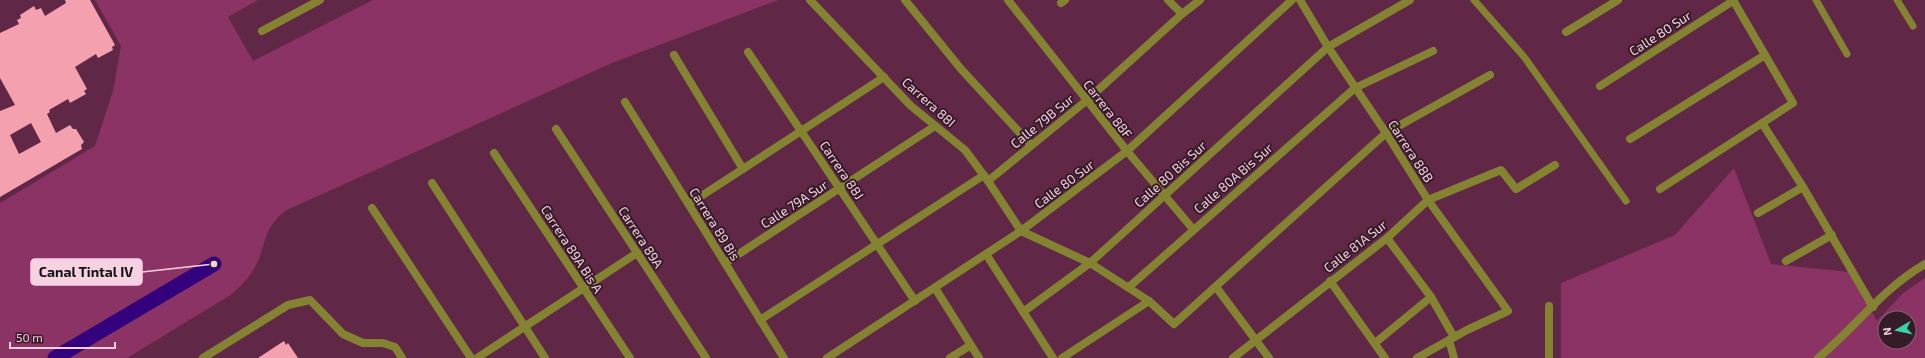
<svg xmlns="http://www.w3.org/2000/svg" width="1925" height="358" font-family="'Exo 2',sans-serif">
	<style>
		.green { fill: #8c3365; fill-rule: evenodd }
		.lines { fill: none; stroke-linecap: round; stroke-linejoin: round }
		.canal { stroke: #32017b; stroke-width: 15 }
		.building { fill: #f4a0ae; fill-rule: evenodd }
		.service { stroke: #848332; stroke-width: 7 }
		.minor { stroke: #848332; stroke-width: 8 }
		.tertiary { stroke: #848332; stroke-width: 8 }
		.labels { text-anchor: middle; stroke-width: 4; stroke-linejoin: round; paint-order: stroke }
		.street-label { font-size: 13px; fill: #f6d1e2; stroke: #361c29 }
		.leader { fill: none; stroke: #f6d1e2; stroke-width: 1.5 }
		.callout-dot { fill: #f6d1e2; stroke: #361c29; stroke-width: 1.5 }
		.callout { fill: #f6d1e2; stroke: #f6d1e2; stroke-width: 1.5 }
		.callout-label { font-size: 14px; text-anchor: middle; font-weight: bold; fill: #111 }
	</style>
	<rect width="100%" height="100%" fill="#612747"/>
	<g class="green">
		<path d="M 95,0 L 258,0 L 228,17 L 253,61 L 373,0 L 778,0 L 612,63 L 287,210 C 265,225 267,240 257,263 C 251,276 241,287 229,296 L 127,358 L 0,358 L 0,203 L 95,146 L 113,91 L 121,46 Z"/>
		<path d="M 1734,168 L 1771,264 L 1850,272 L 1877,321 L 1902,294 L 1925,278 L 1925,358 L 1561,358 L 1561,283 L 1675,235 ZM 1885,318 L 1909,318 L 1909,342 L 1885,342 Z"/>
	</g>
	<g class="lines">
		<polyline class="canal" points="55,358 214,264"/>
	</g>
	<g class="building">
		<path d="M 65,0 L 90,0 L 115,45 L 112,47 L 113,50 L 98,58 L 96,54 L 75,67 L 87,89 L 84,91 L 86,94 L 70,103 L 68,99 L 49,110 L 50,112 L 47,114 L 56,133 L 70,125 L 73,129 L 76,129 L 84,142 L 81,145 L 82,149 L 0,197 L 0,111 L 15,105 L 0,78 L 0,33 L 19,24 L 17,20 L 21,18 L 20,15 L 34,6 L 36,10 L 41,8 L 45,16 L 66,3 ZM 31,123 L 41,142 L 19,154 L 10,135 Z"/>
		<polygon points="284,341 286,345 288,343 298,358 258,358"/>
	</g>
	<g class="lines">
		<g class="service">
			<polyline points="1474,0 1525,58 1626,201"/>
			<polyline points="1816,0 1847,54"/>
			<polyline points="1897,0 1913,26"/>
		</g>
		<g class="minor">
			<polyline points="905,0 961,69 1031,145"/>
			<polyline points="1008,0 1127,151 1193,229"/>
			<polyline points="1168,0 1182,14"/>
			<polyline points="1292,0 1127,151 1021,231 1090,263 1149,301 1174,324 1386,133 1490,75"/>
			<polyline points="1300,0 1328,47 1386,133 1428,200 1508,311 1467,330 1417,358"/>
			<polyline points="1061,3 1065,0"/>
			<polyline points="262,31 320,0"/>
			<polyline points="1566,32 1618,0"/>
			<polyline points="748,52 915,301"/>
			<polyline points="674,55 743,169"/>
			<polyline points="1600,86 1733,1"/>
			<polyline points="625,102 784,358"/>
			<polyline points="1762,123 1803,187 1873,307"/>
			<polyline points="556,129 706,358"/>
			<polyline points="1630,139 1765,55"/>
			<polyline points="494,153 630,358"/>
			<polyline points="988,181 1086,101 1182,14 1200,0"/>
			<polyline points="432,183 545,358"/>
			<polyline points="1660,189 1793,103 1733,0"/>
			<polyline points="689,204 884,77"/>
			<polyline points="372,208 471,358"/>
			<polyline points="1758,213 1803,187"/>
			<polyline points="1387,238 1431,297 1454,337"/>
			<polyline points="986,254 1053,358"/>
			<polyline points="1786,261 1832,235"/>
			<polyline points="725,263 935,126"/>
			<polyline points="1330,281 1385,358"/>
			<polyline points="1129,287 1355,88 1433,51"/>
			<polyline points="1216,287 1269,358"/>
			<polyline points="935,288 979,358"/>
			<polyline points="1023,312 1090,263 1328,47 1410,0"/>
			<polyline points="760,320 984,175"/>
			<polyline points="1449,340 1454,358"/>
			<polyline points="1375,343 1431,297"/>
			<polyline points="203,358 288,305 310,300 343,334 363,343 383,343 395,347 402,358"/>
			<polyline points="477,358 637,253"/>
			<polyline points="950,358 971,345"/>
			<polyline points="1062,358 1149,301"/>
			<polyline points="1233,358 1387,238 1428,200 1501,170 1516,189 1555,165"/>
			<polyline points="1549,358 1549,306"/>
			<path d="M 1818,358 C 1855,328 1883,288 1925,264"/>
		</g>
		<polyline class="tertiary" points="810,0 911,106 965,150 988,181 1021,231 827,358"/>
	</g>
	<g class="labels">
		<g class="street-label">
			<text transform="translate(1660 33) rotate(-33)" y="5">Calle 80 Sur</text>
			<text transform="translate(929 102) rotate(42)" y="5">Carrera 88I</text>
			<text transform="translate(1108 109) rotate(52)" y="5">Carrera 88F</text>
			<text transform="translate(1042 121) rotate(-39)" y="5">Calle 79B Sur</text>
			<text transform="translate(1411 151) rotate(57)" y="5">Carrera 88B</text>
			<text transform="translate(842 170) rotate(56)" y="5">Carrera 88J</text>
			<text transform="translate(1170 174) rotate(-42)" y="5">Calle 80 Bis Sur</text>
			<text transform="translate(1233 178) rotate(-41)" y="5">Calle 80A Bis Sur</text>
			<text transform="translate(1064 184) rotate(-37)" y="5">Calle 80 Sur</text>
			<text transform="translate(794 204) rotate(-33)" y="5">Calle 79A Sur</text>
			<text transform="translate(715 224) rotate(58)" y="5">Carrera 89 Bis</text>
			<text transform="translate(641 237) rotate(57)" y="5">Carrera 89A</text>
			<text transform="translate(1355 246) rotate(-38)" y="5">Calle 81A Sur</text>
			<text transform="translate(572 249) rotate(57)" y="5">Carrera 89A Bis A</text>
		</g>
	</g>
	<path class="leader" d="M214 264L142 272"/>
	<circle class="callout-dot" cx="214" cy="264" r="4"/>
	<rect class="callout" x="31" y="259" width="111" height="26" rx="4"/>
	<g class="callout-label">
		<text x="86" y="277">Canal Tintal IV</text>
	</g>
	<g transform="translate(1897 330) rotate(261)"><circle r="19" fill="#361c29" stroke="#836473"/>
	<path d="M0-3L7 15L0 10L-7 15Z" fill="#36d4a7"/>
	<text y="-6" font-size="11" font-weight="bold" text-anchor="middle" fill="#f6d1e2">N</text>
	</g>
	<path d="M10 342v6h105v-6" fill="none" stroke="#f6d1e2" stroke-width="2"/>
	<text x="16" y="342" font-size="12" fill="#f6d1e2" stroke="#361c29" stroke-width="3" paint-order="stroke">50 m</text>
</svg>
